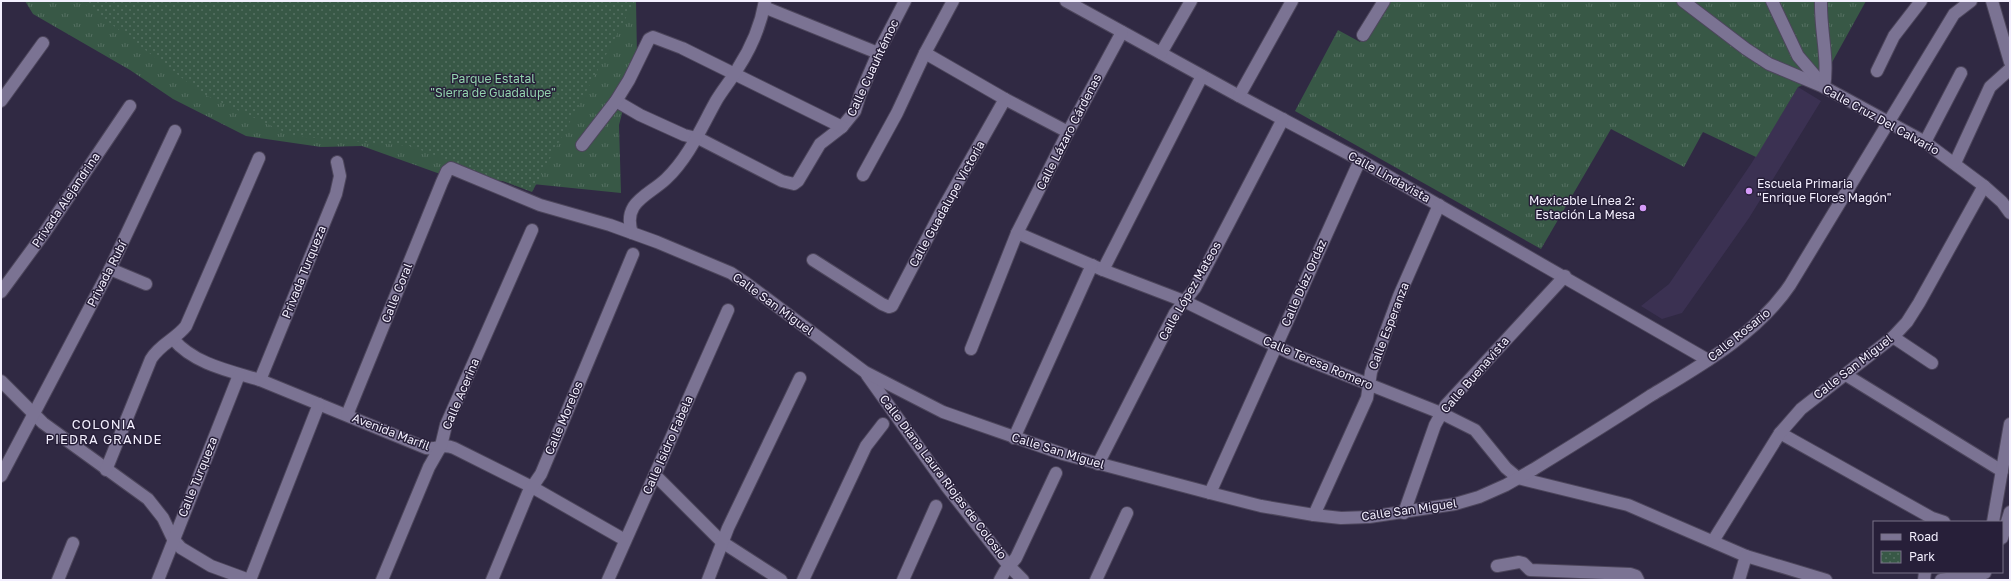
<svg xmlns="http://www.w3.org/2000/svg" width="2011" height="581" font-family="'Golos Text',sans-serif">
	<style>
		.built { fill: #3b3152 }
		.grass { fill: url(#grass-tufts) }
		.park { fill: url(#park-dots) }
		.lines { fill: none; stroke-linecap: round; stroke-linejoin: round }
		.minor-casing { stroke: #4d465c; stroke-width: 14 }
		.minor { stroke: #7b7393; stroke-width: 12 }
		.poi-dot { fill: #d69bfa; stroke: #271f39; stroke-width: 1.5 }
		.labels { text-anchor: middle; stroke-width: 3; stroke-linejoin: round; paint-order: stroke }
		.street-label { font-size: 12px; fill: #f3effe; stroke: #271f39 }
		.park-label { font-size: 12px; fill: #93d3ae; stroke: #271f39 }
		.poi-label { font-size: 12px; fill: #f3effe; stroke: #271f39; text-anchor: start }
		.neighbourhood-label { font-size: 13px; letter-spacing: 1px; fill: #f3effe; stroke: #271f39 }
	</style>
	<defs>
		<pattern id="grass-tufts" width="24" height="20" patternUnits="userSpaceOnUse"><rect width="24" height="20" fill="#385846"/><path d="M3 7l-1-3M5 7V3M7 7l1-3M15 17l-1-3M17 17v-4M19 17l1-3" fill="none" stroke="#557062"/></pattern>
		<pattern id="park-dots" width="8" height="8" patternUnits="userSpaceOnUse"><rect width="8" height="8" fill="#385846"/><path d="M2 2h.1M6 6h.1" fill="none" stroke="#557062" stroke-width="1.8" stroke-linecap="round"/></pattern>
	</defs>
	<rect width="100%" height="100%" fill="#302943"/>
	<polygon class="built" points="1798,87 1821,101 1749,218 1682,313 1662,319 1641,306 1669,284 1751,164"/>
	<g class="grass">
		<polygon points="25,1 636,1 637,56 619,125 621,193 443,175 362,146 321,147 246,136 173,99 130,70 33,14"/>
		<polygon points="1389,1 1866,1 1825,75 1798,87 1756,157 1703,132 1684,167 1611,129 1541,249 1295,111 1338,30 1360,42"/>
	</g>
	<polygon class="park" points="81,1 635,1 532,192 410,146 293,136 203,94"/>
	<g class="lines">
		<g class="minor-casing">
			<g id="minor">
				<polyline points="1066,1 1239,96 1360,160 1708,360"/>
				<polyline points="1683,1 1746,49 1769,64 1824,87 1925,142 1984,186 2002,202 2010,213"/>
				<polyline points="1772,1 1798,56 1822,84"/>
				<path d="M 1821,1 C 1820,30 1829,59 1824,87"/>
				<polyline points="1992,1 2010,62"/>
				<polyline points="764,7 878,53"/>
				<polyline points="1363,35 1384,1"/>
				<polyline points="925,53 1005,99 1068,132"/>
				<polyline points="1161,53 1191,1"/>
				<polyline points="1877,71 1894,36 1921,1"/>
				<polyline points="1239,96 1292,1"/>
				<polyline points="1,101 43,43"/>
				<polyline points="616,101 640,115 684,135 700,139 782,181 794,184 798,181 820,144 842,127 855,111 860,95 878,53 905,1"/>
				<polyline points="1925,142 1961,73"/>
				<polyline points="582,145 616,101 629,80 649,39 653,37 682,48 842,127"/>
				<polyline points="1955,163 1990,87 2010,69"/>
				<polyline points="863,175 897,113 925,53 953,1"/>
				<path d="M 632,233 C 622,202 648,196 666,179 C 689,157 701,128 716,101 C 723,89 732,79 738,68 C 751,48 761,24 765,1"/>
				<polyline points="1017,233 1103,270 1184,301 1290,353 1441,413 1475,430 1506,468 1518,478 1628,505 1746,556 1826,580"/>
				<polyline points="813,260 882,304 889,307 892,306 941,212 1005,99"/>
				<polyline points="110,269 146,284"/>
				<polyline points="1103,270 1202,76"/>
				<polyline points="1,292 45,232 130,106"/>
				<polyline points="1893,337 1932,363"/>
				<path d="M 173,339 C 194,364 230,371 260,380 L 426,448 C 439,450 441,443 454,448 L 532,487 L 625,540"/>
				<polyline points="971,349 1017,233 1068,132 1122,32"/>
				<polyline points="867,375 947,487 1009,566 1023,580"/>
				<polyline points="1846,375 2002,471"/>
				<polyline points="260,380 336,194 340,176 337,162"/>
				<polyline points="1,381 43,423 148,499 163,518 173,539 181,548 211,566 249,580"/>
				<path d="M 347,415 L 442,182 L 447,171 L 451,168 L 540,205 L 610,225 L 657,242 L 731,273 L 746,283 L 865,372 L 943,412 L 1063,454 L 1210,493 L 1261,506 L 1314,515 L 1341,518 L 1369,517 L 1455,504 L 1479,497 L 1506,485 L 1534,469 C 1573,445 1612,421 1650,396 C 1700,366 1757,334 1790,285 L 1954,14 L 1971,1"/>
				<polyline points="1780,433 1932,518 1944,522"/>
				<polyline points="1014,438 1092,265"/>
				<polyline points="1098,464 1175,313 1195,288 1283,119"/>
				<path d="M 106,470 L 151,359 C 160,344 176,339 186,326 L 259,158"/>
				<polyline points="655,475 722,542 781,580"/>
				<polyline points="1,476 110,269 175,131"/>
				<polyline points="1210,493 1360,160"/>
				<polyline points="1404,513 1435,425 1446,405 1565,276"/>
				<polyline points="1314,515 1367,398 1371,372 1399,296 1439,205"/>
				<polyline points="1993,522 2010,424"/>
				<polyline points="2002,538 2010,512"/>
				<polyline points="1713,541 1780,433 1801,409 1893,337 1907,322 1919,303 1984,186"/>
				<polyline points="1497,566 1519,562 1523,563 1530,570 1630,574 1636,576 1638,580"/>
				<polyline points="58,580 73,543"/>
				<polyline points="158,580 239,375"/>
				<polyline points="250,580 319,404"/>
				<polyline points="382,580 429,467 441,446 446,425 532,230"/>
				<polyline points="492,580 528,493 541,474 633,254"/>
				<polyline points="608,580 728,310"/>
				<polyline points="708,580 728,528 800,378"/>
				<polyline points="803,580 866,446 883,424"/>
				<polyline points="903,580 936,506"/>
				<polyline points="1000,580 1005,571 1016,558 1056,473"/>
				<polyline points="1096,580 1127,513"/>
				<polyline points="1739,580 1746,556"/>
				<polyline points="1924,580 1925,572"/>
				<polyline points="1941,580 1985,573"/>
			</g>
		</g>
		<use href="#minor" class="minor"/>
	</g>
	<g class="poi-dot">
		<circle cx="1749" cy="191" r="4"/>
		<circle cx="1643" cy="208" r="4"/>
	</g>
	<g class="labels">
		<g class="street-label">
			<text transform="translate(873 68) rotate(-65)" y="4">Calle Cuauhtémoc</text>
			<text transform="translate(1881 120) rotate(29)" y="4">Calle Cruz Del Calvario</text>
			<text transform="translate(1069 132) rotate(-63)" y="4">Calle Lázaro Cárdenas</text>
			<text transform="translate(1389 177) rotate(29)" y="4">Calle Lindavista</text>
			<text transform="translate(66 200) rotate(-56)" y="4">Privada Alejandrina</text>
			<text transform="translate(947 204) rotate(-61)" y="4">Calle Guadalupe Victoria</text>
			<text transform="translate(304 272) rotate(-68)" y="4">Privada Turqueza</text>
			<text transform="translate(107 274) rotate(-63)" y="4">Privada Rubí</text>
			<text transform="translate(1304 283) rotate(-66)" y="4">Calle Díaz Ordaz</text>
			<text transform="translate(1190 291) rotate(-60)" y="4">Calle López Mateos</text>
			<text transform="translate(397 293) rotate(-68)" y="4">Calle Coral</text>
			<text transform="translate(773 304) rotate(36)" y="4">Calle San Miguel</text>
			<text transform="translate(1389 326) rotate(-69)" y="4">Calle Esperanza</text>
			<text transform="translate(1739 335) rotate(-39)" y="4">Calle Rosario</text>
			<text transform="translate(1318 363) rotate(23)" y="4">Calle Teresa Romero</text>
			<text transform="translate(1853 367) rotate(-38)" y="4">Calle San Miguel</text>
			<text transform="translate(1475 375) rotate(-49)" y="4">Calle Buenavista</text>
			<text transform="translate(461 394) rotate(-67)" y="4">Calle Acerina</text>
			<text transform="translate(564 418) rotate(-67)" y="4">Calle Morelos</text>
			<text transform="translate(391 432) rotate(21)" y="4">Avenida Marfil</text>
			<text transform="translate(668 445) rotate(-66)" y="4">Calle Isidro Fabela</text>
			<text transform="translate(1058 451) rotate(17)" y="4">Calle San Miguel</text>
			<text transform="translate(198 477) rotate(-68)" y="4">Calle Turqueza</text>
			<text transform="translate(943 477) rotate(53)" y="4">Calle Diana Laura Riojas de Colosio</text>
			<text transform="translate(1409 510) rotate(-8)" y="4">Calle San Miguel</text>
		</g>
		<g class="park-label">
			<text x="493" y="83">Parque Estatal<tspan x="493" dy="14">"Sierra de Guadalupe"</tspan></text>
		</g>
		<g class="poi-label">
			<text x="1757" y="188">Escuela Primaria<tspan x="1757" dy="14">"Enrique Flores Magón"</tspan></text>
			<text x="1635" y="205" text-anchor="end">Mexicable Línea 2:<tspan x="1635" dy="14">Estación La Mesa</tspan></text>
		</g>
		<g class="neighbourhood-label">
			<text x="104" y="429">COLONIA<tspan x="104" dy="15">PIEDRA GRANDE</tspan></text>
		</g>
	</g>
	<rect width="2011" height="581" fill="none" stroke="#f3effe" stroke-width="4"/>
	<rect x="1873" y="521" width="130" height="52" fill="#271f39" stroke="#797288"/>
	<rect x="1881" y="534" width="20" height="6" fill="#7b7393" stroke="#797288"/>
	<text x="1909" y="541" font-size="12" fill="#f3effe">Road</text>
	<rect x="1881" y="551" width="20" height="12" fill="url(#park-dots)" stroke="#797288"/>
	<text x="1909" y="561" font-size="12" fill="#f3effe">Park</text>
</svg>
